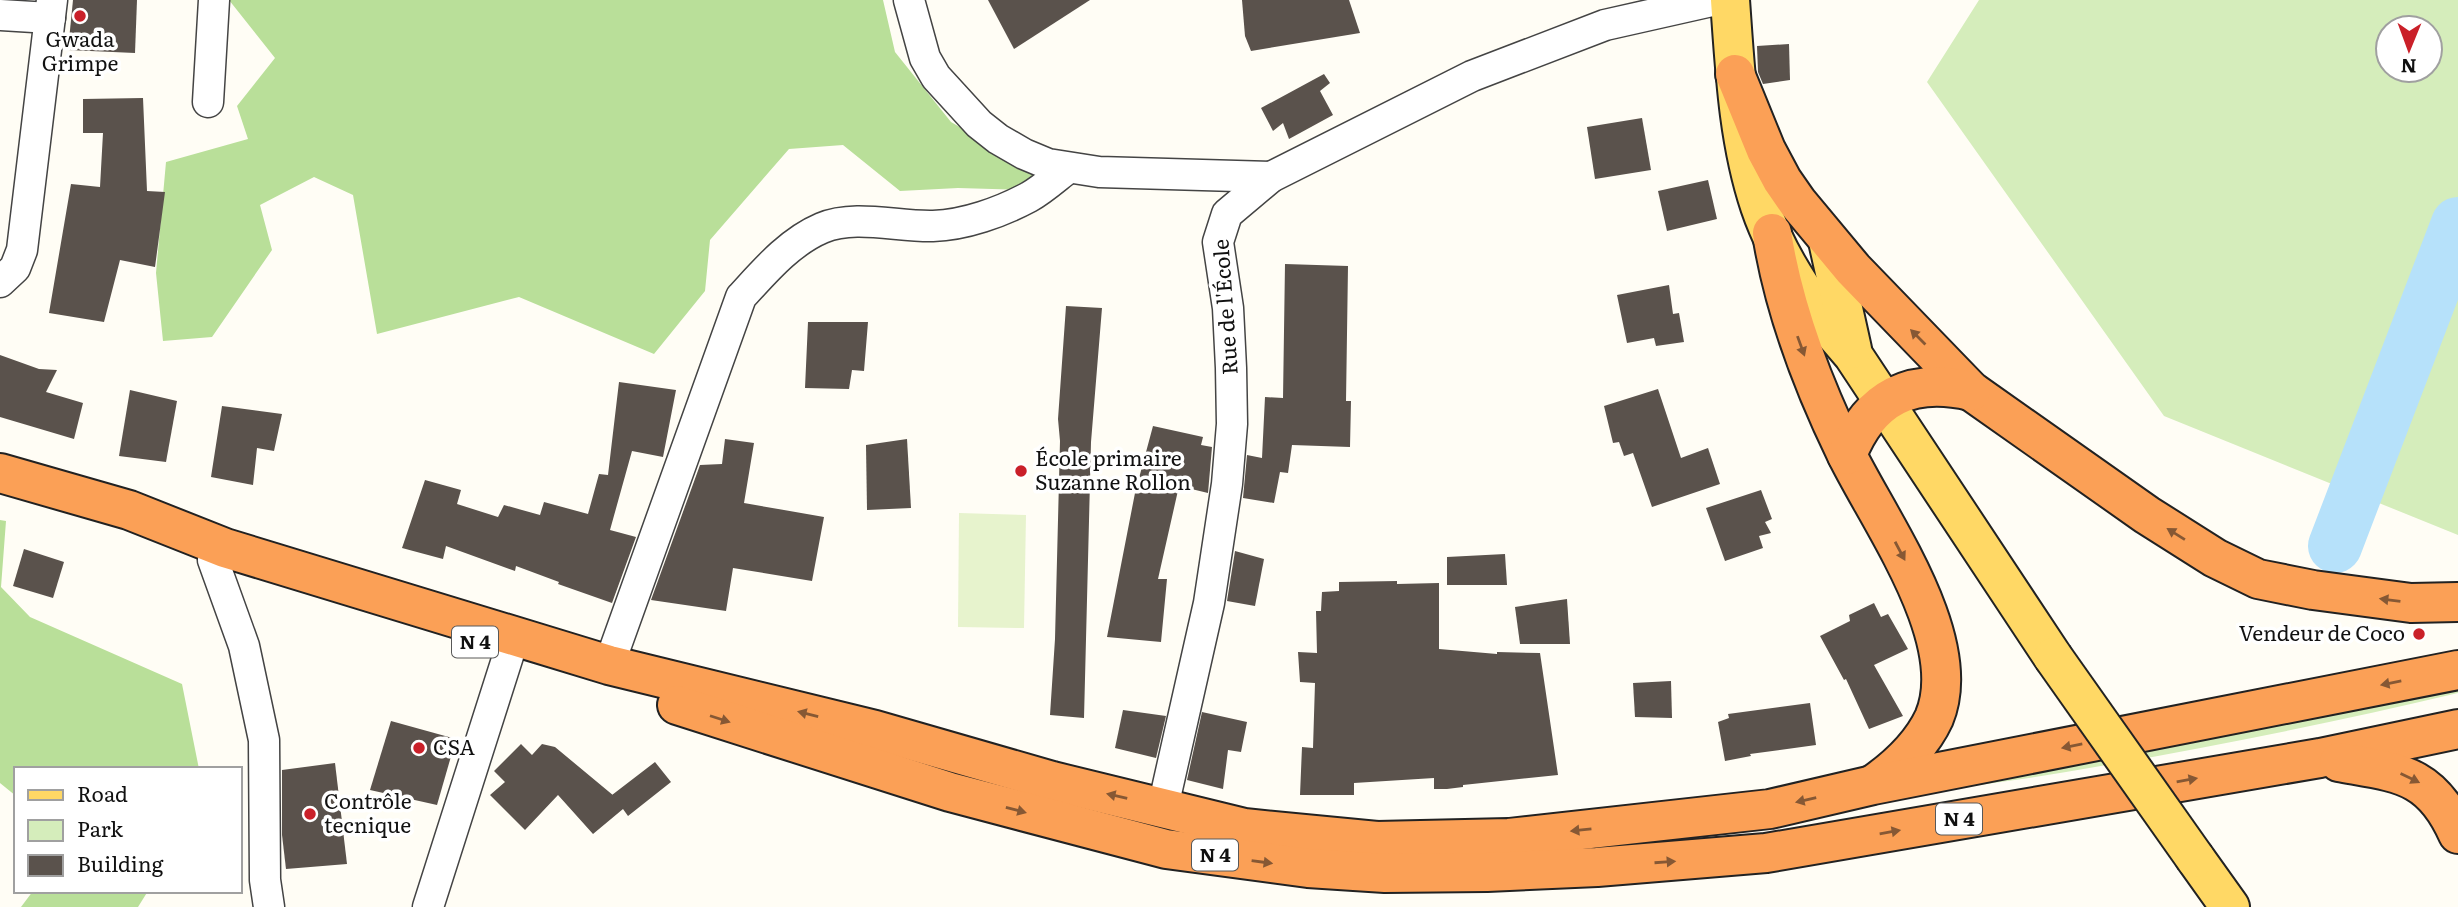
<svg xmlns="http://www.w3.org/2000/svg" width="2458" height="907" font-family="Literata,serif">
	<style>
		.green { fill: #d5edbb; fill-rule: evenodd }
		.forest { fill: #b9df99 }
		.pitch { fill: #e7f3cd }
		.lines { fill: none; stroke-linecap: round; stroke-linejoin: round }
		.river { stroke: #b6e1fa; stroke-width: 54 }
		.building { fill: #5a524c }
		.minor-casing { stroke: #444; stroke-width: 33 }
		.major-casing { stroke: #222; stroke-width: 42 }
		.highway-casing { stroke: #222; stroke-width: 42 }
		.minor { stroke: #fff; stroke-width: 30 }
		.major { stroke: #ffd865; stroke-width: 38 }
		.highway { stroke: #fba056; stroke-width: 38 }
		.major-bridge-casing { stroke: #222; stroke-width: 42; stroke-linecap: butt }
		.major-bridge { stroke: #ffd865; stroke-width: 38 }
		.oneway { fill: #865834 }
		.poi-dot { fill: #ca2029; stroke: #fff; stroke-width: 2.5 }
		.labels { text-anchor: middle; stroke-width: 7; stroke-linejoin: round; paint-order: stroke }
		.shield { fill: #fff; stroke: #585858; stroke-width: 2 }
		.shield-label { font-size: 19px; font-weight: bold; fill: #111 }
		.poi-label { font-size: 21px; fill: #111; stroke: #fff; text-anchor: start }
		.street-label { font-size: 21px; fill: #111; stroke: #fff }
	</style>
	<rect width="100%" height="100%" fill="#fffdf5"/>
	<g class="green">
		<path d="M 1979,0 L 2458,0 L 2458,535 L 2164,416 L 1927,82 ZM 2388,28 L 2430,28 L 2430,70 L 2388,70 Z"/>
		<path d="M 2458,686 L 2458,693 C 2328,724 2197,750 2066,772 C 1990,785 1914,793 1838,803 Z"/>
	</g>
	<g class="forest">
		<polygon points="229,0 883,0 895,52 951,122 1039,173 1024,190 958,188 900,191 843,145 789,149 710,240 705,291 654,354 519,297 377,334 353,195 314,177 260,205 272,250 212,337 163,341 156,273 166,162 248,139 237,106 275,58"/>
		<polygon points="0,520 6,521 1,587 30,617 182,684 199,769 16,769 16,796 0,783"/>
		<polygon points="33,891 148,891 138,907 21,907"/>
	</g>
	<polygon class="pitch" points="959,513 1026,515 1024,628 958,627"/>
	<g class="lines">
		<polyline class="river" points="2335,546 2458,224"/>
	</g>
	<g class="building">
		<polygon points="73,0 137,0 135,53 68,50"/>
		<polygon points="988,0 1090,0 1014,49"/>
		<polygon points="1242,0 1349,0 1360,33 1251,51 1245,36"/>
		<polygon points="1789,44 1790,80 1763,84 1758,72 1757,46"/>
		<polygon points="1324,74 1330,83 1320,91 1333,115 1289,139 1283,123 1273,131 1261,108"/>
		<polygon points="143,98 147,191 165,192 155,267 120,260 104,322 49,313 71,184 100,187 103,133 83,133 83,99"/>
		<polygon points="1642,118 1651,170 1595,179 1587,127"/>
		<polygon points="1708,180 1717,219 1667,231 1658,191"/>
		<polygon points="1285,264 1348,266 1346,401 1351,401 1350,447 1292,445 1288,473 1280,472 1274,503 1243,498 1247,455 1262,458 1265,397 1283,398"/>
		<polygon points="1669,285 1673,314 1679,313 1684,342 1656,346 1654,338 1627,343 1617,295"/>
		<polygon points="1066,306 1102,308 1091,442 1084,718 1050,715 1055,639 1060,441 1058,419"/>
		<polygon points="808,322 868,322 864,371 852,370 849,389 805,388"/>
		<polygon points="0,355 39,369 57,370 46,392 83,403 74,439 0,417"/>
		<polygon points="619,382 676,390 663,457 632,451 610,530 636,537 612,603 558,584 559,582 516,566 515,571 446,546 443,559 402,548 425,480 461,490 457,504 498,517 504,505 540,515 544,502 588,514 599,474 608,475"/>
		<polygon points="1658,389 1681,458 1708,448 1720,484 1652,507 1633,453 1624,456 1619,442 1613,443 1604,406"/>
		<polygon points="130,390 177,401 166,462 119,456"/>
		<polygon points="222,406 282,414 274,451 257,448 253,485 211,477"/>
		<polygon points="1153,426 1203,437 1201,445 1212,447 1208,493 1179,486 1158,579 1167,579 1161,642 1107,637 1135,493"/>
		<polygon points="725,439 754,443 744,503 824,517 812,581 733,568 726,611 651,600 700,465 722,464"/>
		<polygon points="907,439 911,508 867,510 866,445"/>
		<polygon points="1761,490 1772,519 1765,522 1771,533 1759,536 1763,548 1725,561 1706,508"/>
		<polygon points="24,549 64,562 53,598 13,586"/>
		<polygon points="1235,551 1264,559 1255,606 1227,601"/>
		<polygon points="1505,554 1507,585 1447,585 1447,557"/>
		<polygon points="1397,581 1397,584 1439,583 1439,649 1497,654 1497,652 1540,653 1558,775 1463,785 1463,787 1447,789 1434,789 1434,778 1354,783 1354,795 1300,795 1302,747 1313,748 1315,683 1300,682 1298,652 1317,653 1316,611 1321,611 1322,592 1339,591 1339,582"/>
		<polygon points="1567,599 1570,644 1520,644 1515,607"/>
		<polygon points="1874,603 1881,617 1888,614 1908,649 1874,665 1903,716 1869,729 1846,679 1844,680 1820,636 1850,621 1849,615"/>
		<polygon points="1671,681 1672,718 1635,717 1633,683"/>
		<polygon points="1810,703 1816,745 1750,754 1751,756 1725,761 1718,722 1729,718 1728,714"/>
		<polygon points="1123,710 1166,716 1156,758 1115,748"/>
		<polygon points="1202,712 1247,722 1241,752 1228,750 1223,789 1187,780"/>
		<polygon points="391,721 456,739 437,805 370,790"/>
		<polygon points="521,744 532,755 542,744 555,747 614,796 612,795 655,762 671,782 628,816 623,809 593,834 558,795 525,830 490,795 505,782 494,771"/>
		<polygon points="335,763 347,864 286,869 282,835 282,770"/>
	</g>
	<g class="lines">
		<g class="minor-casing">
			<g id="minor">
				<polyline points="909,0 925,58 936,77 979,124 998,139 1024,154 1048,164 1099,172 1271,177"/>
				<polyline points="0,15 50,18"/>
				<polyline points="208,102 214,0"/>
				<polyline points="0,282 15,268 22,250 52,0"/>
				<polyline points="213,560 244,646 264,740 265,880 269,907"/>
				<path d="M 609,665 L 741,297 C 764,272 789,242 822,228 C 855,214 897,227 933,226 C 965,225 1001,212 1029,197 C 1043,189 1055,178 1068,168"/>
				<polyline points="1163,807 1209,603 1227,484 1232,424 1231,368 1228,308 1218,242 1227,214 1271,177 1472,76 1605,25 1716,0"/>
				<polyline points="428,907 509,653"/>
			</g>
		</g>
		<g class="major-casing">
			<g id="major">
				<path d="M 1730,0 C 1735,69 1738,140 1760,206 C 1779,262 1814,311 1853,355 L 2053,657"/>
				<polyline points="1828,241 1852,349"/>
				<polyline points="2195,858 2230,907"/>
			</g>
		</g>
		<g class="highway-casing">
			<g id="highway">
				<polyline points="1735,74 1766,150 1782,180 1798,203 1853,269 1971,391 2147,515 2215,558 2258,579 2313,590 2411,603 2458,602"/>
				<path d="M 1772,233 C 1784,310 1812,383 1846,453 C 1879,521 1967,640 1934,718 C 1921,746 1898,767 1874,784"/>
				<path d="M 1847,455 C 1870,397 1911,377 1971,391"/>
				<polyline points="0,473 129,510 225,548 609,665 875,730 1052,781 1244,828 1377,841 1509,838 1770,809 1873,785 2458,670"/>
				<polyline points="677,705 950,792 1166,849 1308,868 1385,873 1487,872 1597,867 1766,853 2320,758 2458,729"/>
				<path d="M 2339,762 C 2399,773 2431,773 2458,834"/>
			</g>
		</g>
		<use href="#minor" class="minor"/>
		<use href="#major" class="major"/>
		<use href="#highway" class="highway"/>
		<g class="major-bridge-casing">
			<polyline id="major-bridge" points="2053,657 2195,858"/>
		</g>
		<use href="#major-bridge" class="major-bridge"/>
	</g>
	<defs><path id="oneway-solid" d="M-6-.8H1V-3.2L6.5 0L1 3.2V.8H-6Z" transform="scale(1.75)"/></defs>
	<g class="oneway">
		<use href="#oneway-solid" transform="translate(1918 337) rotate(-135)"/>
		<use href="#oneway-solid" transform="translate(1801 346) rotate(70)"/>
		<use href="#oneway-solid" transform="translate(2176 534) rotate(-148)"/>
		<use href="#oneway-solid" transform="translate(1900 551) rotate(62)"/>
		<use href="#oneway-solid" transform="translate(2390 600) rotate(-173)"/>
		<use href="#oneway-solid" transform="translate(2391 683) rotate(169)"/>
		<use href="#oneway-solid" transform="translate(808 714) rotate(-166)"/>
		<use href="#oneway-solid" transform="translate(720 719) rotate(18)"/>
		<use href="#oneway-solid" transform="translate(2072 746) rotate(169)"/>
		<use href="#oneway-solid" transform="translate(2410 778) rotate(26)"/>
		<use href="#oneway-solid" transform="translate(2187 780) rotate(-10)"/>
		<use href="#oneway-solid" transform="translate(1117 796) rotate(-167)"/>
		<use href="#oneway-solid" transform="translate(1806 800) rotate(167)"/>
		<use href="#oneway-solid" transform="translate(1016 810) rotate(15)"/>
		<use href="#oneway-solid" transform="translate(1581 830) rotate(174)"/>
		<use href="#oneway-solid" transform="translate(1890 832) rotate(-10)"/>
		<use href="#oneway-solid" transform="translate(1262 862) rotate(8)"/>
		<use href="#oneway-solid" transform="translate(1665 862) rotate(-4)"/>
	</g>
	<g class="poi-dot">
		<circle cx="80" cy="16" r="7"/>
		<circle cx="1021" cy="471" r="7"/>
		<circle cx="2419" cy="634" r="7"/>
		<circle cx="419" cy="748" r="7"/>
		<circle cx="310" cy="814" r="7"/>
	</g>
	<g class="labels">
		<g class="shield">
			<rect x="452" y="626.5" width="46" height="31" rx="5"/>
			<rect x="1936" y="803.5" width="46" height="31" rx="5"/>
			<rect x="1192" y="839.5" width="46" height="31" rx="5"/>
		</g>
		<g class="shield-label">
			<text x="475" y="649">N 4</text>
			<text x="1959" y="826">N 4</text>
			<text x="1215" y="862">N 4</text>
		</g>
		<g class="poi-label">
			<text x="80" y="47" text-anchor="middle">Gwada<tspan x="80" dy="24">Grimpe</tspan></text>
			<text x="1035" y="466">École primaire<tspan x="1035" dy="24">Suzanne Rollon</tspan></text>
			<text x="2405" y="641" text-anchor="end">Vendeur de Coco</text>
			<text x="433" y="755">CSA</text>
			<text x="324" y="809">Contrôle<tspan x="324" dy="24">tecnique</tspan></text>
		</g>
		<g class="street-label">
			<text transform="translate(1226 307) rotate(-94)" y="7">Rue de l'École</text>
		</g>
	</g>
	<rect x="14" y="767" width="228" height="126" fill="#ffffff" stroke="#a0a0a0" stroke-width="2"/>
	<rect x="28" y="790" width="35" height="10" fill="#ffd865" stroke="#a0a0a0" stroke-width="2"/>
	<text x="77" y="802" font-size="21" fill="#111111">Road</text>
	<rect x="28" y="820" width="35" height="21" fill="#d5edbb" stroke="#a0a0a0" stroke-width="2"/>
	<text x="77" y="837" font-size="21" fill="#111111">Park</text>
	<rect x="28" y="855" width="35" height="21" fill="#5a524c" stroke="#a0a0a0" stroke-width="2"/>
	<text x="77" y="872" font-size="21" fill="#111111">Building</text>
	<g transform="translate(2409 49) rotate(181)"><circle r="33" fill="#ffffff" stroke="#a0a0a0" stroke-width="2"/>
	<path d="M0-5L12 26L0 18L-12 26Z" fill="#ca2029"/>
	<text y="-10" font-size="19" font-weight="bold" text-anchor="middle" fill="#111111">N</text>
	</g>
</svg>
